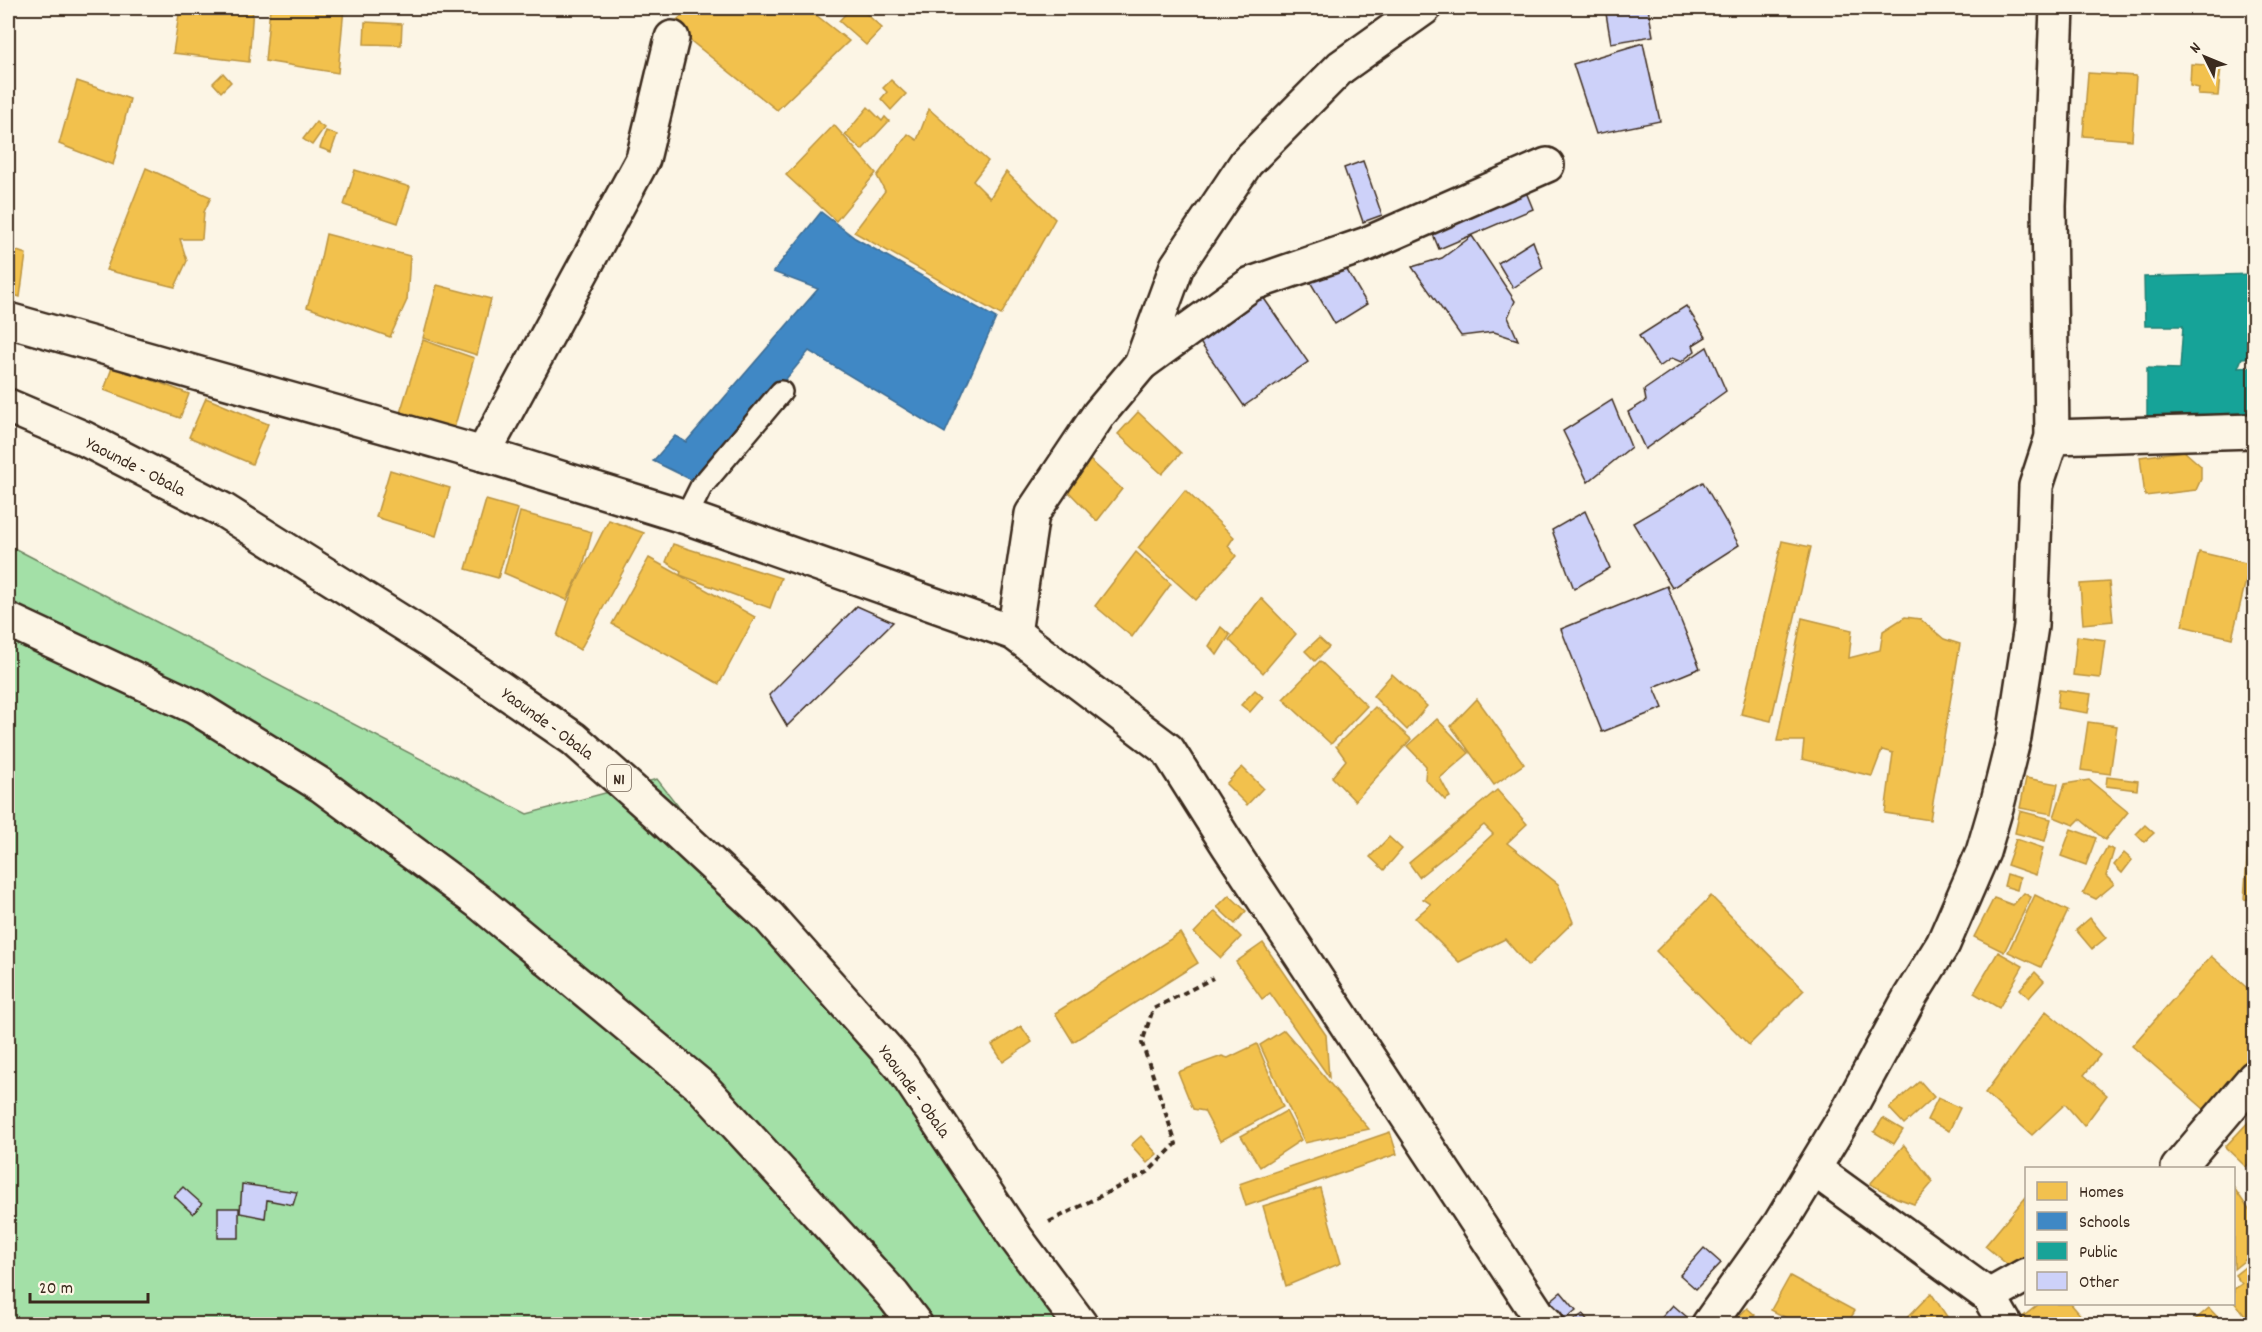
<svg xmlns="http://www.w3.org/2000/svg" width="2262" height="1332" font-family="Dekko,sans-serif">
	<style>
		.green { fill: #a3e0a7; stroke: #6f8562; stroke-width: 1.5 }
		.homes { fill: #f2c14e; stroke: #bb9440; stroke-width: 1.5 }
		.schools { fill: #3f88c5; stroke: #3e6c93; stroke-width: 1.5 }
		.public { fill: #17a398; stroke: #227f73; stroke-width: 1.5 }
		.building { fill: #cdd1f9; stroke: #3b2a1e; stroke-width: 1.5 }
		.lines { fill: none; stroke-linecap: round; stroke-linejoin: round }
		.service-casing { stroke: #3b2a1e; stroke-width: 26 }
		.minor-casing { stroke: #3b2a1e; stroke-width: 38 }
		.tertiary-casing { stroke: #3b2a1e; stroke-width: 38 }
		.trunk-casing { stroke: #3b2a1e; stroke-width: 38 }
		.path { stroke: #3b2a1e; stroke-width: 4; stroke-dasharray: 6 4.5; stroke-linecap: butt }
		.service { stroke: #fcf5e5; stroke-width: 21 }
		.minor { stroke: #fcf5e5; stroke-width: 33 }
		.tertiary { stroke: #fcf5e5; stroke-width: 33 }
		.trunk { stroke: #fcf5e5; stroke-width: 33 }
		.labels { text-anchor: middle; stroke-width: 6; stroke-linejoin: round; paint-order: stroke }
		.shield { fill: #fcf5e5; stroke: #75675a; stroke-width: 1.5 }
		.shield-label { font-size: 16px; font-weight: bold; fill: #3b2a1e }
		.street-label { font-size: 18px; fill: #3b2a1e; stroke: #fcf5e5 }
	</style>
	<rect width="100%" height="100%" fill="#fcf5e5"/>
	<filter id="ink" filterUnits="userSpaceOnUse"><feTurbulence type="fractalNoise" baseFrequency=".0167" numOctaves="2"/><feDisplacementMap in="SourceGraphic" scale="12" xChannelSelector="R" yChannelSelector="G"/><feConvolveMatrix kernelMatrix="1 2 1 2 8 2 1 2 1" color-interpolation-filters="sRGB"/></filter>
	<g filter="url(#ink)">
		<polygon class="green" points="8,545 527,814 657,779 896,1085 1077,1324 8,1324"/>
		<g class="homes">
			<polygon points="180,8 253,8 249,62 173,53"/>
			<polygon points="270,8 344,8 338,73 265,61"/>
			<polygon points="691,8 807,8 849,41 777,110 671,25"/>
			<polygon points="851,8 860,8 882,28 866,45 839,21"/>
			<polygon points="365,22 402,24 401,45 364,44"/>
			<polygon points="2191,64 2221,66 2218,96 2198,95 2199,88 2190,86"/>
			<polygon points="223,73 231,82 221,92 213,83"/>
			<polygon points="2088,73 2136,76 2132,140 2083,136"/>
			<polygon points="891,80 906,94 891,110 881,99 887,92 883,88"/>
			<polygon points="77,81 130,99 113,165 59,144"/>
			<polygon points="868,107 882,121 885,117 889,121 862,150 845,135"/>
			<polygon points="929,109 988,161 973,181 990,198 1006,172 1055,219 1001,315 854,232 885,191 877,176 908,134 917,140"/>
			<polygon points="316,122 324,128 312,145 303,139"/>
			<polygon points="834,125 876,173 836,221 786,175"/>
			<polygon points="326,131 337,135 331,152 320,148"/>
			<polygon points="146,168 211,197 204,212 202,239 180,239 187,261 175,287 106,270"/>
			<polygon points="355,170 410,187 398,223 344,205"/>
			<polygon points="326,234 410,256 407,300 390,337 307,307 317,276"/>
			<polygon points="8,248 26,254 20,297 8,293"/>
			<polygon points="437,285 491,299 477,355 423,338"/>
			<polygon points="423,340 474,358 452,436 399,416"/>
			<polygon points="113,365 189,394 180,418 104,390"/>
			<polygon points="206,398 268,424 252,464 189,437"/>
			<polygon points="1138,412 1181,453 1162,474 1118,434"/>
			<polygon points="2184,451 2201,466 2201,479 2196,490 2145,496 2140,457"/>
			<polygon points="1090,460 1122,489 1097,521 1067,490"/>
			<polygon points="2254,469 2254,515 2249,470"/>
			<polygon points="390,470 450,488 436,536 376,517"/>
			<polygon points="1185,490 1234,537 1228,546 1236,556 1196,600 1138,548"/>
			<polygon points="486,500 518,509 498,578 466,569"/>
			<polygon points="520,512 592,532 583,566 567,600 504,573"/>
			<polygon points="609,520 644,533 580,650 557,636 573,589"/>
			<polygon points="1782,541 1811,547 1771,721 1741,714"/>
			<polygon points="673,544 781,578 770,608 680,575 681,571 666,562"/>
			<polygon points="1136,552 1171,584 1132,637 1095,606"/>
			<polygon points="2199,552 2250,564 2232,638 2182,626"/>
			<polygon points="649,558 755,617 719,684 612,624"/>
			<polygon points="2109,582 2113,621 2083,624 2080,584"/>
			<polygon points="1261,598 1296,634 1263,673 1229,640"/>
			<polygon points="1905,617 1920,619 1944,639 1960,644 1930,820 1885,813 1893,753 1882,750 1872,776 1802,759 1804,741 1777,741 1802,618 1852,630 1849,658 1880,650 1883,631"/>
			<polygon points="1221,627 1230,635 1217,655 1209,646"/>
			<polygon points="2077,636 2105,640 2100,678 2073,675"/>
			<polygon points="1319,638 1329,647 1315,661 1305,651"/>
			<polygon points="1320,661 1367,706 1331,744 1283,699"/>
			<polygon points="1392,674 1427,706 1407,730 1373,696"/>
			<polygon points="1255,690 1263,697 1250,712 1241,705"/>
			<polygon points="2059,690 2091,694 2088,713 2057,708"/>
			<polygon points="1477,699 1524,764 1494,785 1451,726"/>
			<polygon points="1375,707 1411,739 1355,801 1332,777 1346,760 1336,746"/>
			<polygon points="1437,719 1469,753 1440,778 1450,797 1445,800 1425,779 1426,766 1407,746"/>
			<polygon points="2088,722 2117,726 2110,774 2081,770"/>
			<polygon points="1242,767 1263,788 1247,805 1226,784"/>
			<polygon points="2107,777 2138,781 2137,790 2106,786"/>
			<polygon points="2026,778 2058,784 2052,814 2020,808"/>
			<polygon points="2089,780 2128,812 2105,840 2080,819 2074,825 2054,817 2065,784"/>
			<polygon points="1497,790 1527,824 1507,843 1558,884 1573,922 1528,966 1505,939 1459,962 1415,918 1431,904 1423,899 1493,834 1484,825 1419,877 1409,863"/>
			<polygon points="2251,806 2254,806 2254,900 2244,899"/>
			<polygon points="2020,811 2051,819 2045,841 2015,833"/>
			<polygon points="2145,825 2154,833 2144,842 2136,834"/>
			<polygon points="2071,829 2096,838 2086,865 2061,856"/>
			<polygon points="1389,837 1402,849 1384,870 1370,857"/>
			<polygon points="2016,839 2043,848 2036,875 2007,865"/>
			<polygon points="2107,847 2114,850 2106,876 2114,884 2096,899 2083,893"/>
			<polygon points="2124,853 2132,860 2122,873 2114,865"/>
			<polygon points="2007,874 2020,878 2017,890 2004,886"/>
			<polygon points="2024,893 2031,897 2004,952 1974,937 1994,898 2013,905"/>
			<polygon points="1229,895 1246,911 1235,924 1217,907"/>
			<polygon points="2035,895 2068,911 2041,967 2008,952"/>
			<polygon points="1711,896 1804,990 1749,1045 1656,951"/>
			<polygon points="1215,911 1241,937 1221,958 1194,933"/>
			<polygon points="2090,918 2106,938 2092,949 2076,930"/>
			<polygon points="1180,933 1198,963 1073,1042 1055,1013"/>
			<polygon points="1263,943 1326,1035 1329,1077 1270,993 1262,999 1236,962"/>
			<polygon points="1998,952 2023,966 1999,1008 1974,993"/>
			<polygon points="2211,956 2254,994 2254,1052 2204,1109 2132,1046"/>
			<polygon points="2035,972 2044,981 2029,998 2020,989"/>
			<polygon points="2046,1011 2100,1055 2084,1075 2107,1095 2084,1126 2065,1104 2032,1135 1985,1093"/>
			<polygon points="1021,1026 1032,1042 1003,1062 992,1045"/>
			<polygon points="1284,1030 1369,1129 1305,1143 1260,1045"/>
			<polygon points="1257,1044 1283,1107 1220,1141 1204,1111 1193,1109 1178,1072 1222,1056 1228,1058"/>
			<polygon points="1920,1081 1934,1097 1904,1124 1889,1108"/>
			<polygon points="1938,1098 1960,1108 1949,1131 1927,1120"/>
			<polygon points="1286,1111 1301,1140 1260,1167 1241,1136"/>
			<polygon points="2254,1116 2254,1157 2246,1167 2225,1147"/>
			<polygon points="1883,1118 1903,1130 1894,1144 1874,1132"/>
			<polygon points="1390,1132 1397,1154 1246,1206 1239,1184"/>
			<polygon points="1141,1136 1157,1154 1147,1163 1131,1145"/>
			<polygon points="1904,1145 1933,1182 1914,1204 1897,1198 1870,1184"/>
			<polygon points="1320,1188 1341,1263 1286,1286 1263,1206"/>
			<polygon points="2234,1188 2254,1217 2254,1253 2234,1269"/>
			<polygon points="2026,1197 2026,1258 2015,1271 1985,1246"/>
			<polygon points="2254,1260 2254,1324 2251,1324 2234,1302 2234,1289 2242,1284 2235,1275"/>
			<polygon points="1790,1276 1855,1311 1847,1324 1798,1324 1771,1310"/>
			<polygon points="1931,1293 1952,1324 1896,1324 1905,1320"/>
			<polygon points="2039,1304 2071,1304 2088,1324 2016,1324 2015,1323"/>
			<polygon points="1747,1308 1755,1315 1746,1324 1740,1324 1735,1320"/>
			<polygon points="2209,1308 2224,1324 2190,1324"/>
		</g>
		<polygon class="schools" points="821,212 855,238 996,318 945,433 809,351 700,484 653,461 675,436 686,442 818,289 773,272"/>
		<polygon class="public" points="2254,274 2254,357 2242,358 2238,368 2254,367 2254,412 2147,419 2147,368 2180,369 2183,326 2145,326 2144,277"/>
		<g class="building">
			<polygon points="1605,8 1648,8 1653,36 1611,43"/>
			<polygon points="1643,43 1660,121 1596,134 1573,64"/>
			<polygon points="1363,161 1382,215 1363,222 1344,168"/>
			<polygon points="1524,187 1533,209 1439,249 1430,227"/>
			<polygon points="1472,236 1515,301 1508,317 1518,340 1494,332 1461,336 1412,267 1442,258"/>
			<polygon points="1533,241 1543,268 1513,288 1498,263"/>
			<polygon points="1341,260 1367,304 1335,324 1309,280"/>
			<polygon points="1254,284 1308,362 1244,406 1190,328"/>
			<polygon points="1686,306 1706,337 1693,345 1695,351 1681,362 1672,358 1659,367 1639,336"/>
			<polygon points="1707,347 1726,391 1645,449 1628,412 1646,401 1644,390"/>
			<polygon points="1612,400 1631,447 1588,482 1563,431"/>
			<polygon points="1703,482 1739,545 1672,588 1633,523"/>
			<polygon points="1585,511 1610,568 1574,589 1552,530"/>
			<polygon points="1667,586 1700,668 1654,687 1663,708 1602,732 1561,629"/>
			<polygon points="857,606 893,622 787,726 769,695"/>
			<polygon points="242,1184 297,1192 293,1205 267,1200 265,1218 240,1213"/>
			<polygon points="183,1187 202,1204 193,1214 174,1196"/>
			<rect x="218" y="1208" width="21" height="30"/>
			<polygon points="1704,1248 1721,1263 1696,1289 1680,1275"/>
			<polygon points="1561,1292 1576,1310 1564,1320 1549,1302"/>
			<polygon points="1673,1305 1687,1317 1681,1324 1656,1324"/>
			<polygon points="1583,1314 1590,1324 1568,1324"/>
		</g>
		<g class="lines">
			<g class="service-casing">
				<polyline id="service" points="686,517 701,487 781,392"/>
			</g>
			<g class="minor-casing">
				<g id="minor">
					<polyline points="8,320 483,454 686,517 1014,633 1168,750 1228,845 1539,1316 1547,1324"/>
					<polyline points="1141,364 1177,266 1246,163 1341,67 1424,8"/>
					<polyline points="2052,437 2254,431"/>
					<polyline points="483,454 643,159 672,38"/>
					<polyline points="8,620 195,707 321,785 479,902 702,1087 893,1295 915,1324"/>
					<polyline points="1014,633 1032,514 1099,414 1141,364 1251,284 1367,244 1547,165"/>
					<polyline points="2178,1168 2254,1078"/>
					<polyline points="1814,1169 1989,1296 2005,1324"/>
					<polyline points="1989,1296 2026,1275"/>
				</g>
			</g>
			<g class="tertiary-casing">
				<polyline id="tertiary" points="1709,1324 1780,1224 1846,1115 1910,997 1943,944 1983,852 1998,801 2014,737 2031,626 2036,486 2052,437 2049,206 2057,8"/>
			</g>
			<g class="trunk-casing">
				<polyline id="trunk" points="8,406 83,438 223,510 433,642 574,739 656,812 768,916 902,1067 1016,1238 1080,1324"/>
			</g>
			<polyline class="path" points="1049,1222 1148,1172 1176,1144 1142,1043 1153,1009 1213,978"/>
			<use href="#service" class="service"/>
			<use href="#minor" class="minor"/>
			<use href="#tertiary" class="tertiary"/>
			<use href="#trunk" class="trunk"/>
		</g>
	</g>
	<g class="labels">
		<rect class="shield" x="607" y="765" width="24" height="26" rx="4.5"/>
		<g class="shield-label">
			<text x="619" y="784">N1</text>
		</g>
		<g class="street-label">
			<text transform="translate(136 466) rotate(27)" y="6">Yaounde - Obala</text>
			<text transform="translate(548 723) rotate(36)" y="6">Yaounde - Obala</text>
			<text transform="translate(915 1091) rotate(54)" y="6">Yaounde - Obala</text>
		</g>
	</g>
	<rect width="2262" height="1332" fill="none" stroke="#fcf5e5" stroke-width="30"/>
	<rect x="15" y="15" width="2232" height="1302" fill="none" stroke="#3b2a1e" stroke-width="2" filter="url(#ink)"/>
	<rect x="2025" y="1167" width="210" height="138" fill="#fcf5e5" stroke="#afa495" stroke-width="1.5"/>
	<rect x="2037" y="1182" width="30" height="18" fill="#f2c14e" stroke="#afa495" stroke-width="1.5"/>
	<text x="2079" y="1197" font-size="18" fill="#3b2a1e">Homes</text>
	<rect x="2037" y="1212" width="30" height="18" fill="#3f88c5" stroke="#afa495" stroke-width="1.5"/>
	<text x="2079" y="1227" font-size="18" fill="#3b2a1e">Schools</text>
	<rect x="2037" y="1242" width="30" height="18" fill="#17a398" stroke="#afa495" stroke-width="1.5"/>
	<text x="2079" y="1257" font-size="18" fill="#3b2a1e">Public</text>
	<rect x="2037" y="1272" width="30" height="18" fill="#cdd1f9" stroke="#afa495" stroke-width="1.5"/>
	<text x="2079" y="1287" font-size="18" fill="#3b2a1e">Other</text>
	<g transform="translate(2205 57) rotate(313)" stroke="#fcf5e5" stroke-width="4.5" paint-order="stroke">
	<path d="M0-4.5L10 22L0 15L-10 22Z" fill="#3b2a1e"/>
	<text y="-9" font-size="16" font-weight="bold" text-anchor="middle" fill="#3b2a1e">N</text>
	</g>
	<path d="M30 1293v9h118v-9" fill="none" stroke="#3b2a1e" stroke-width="3"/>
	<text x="39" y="1293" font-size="18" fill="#3b2a1e" stroke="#fcf5e5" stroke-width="4.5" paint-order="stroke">20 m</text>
</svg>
